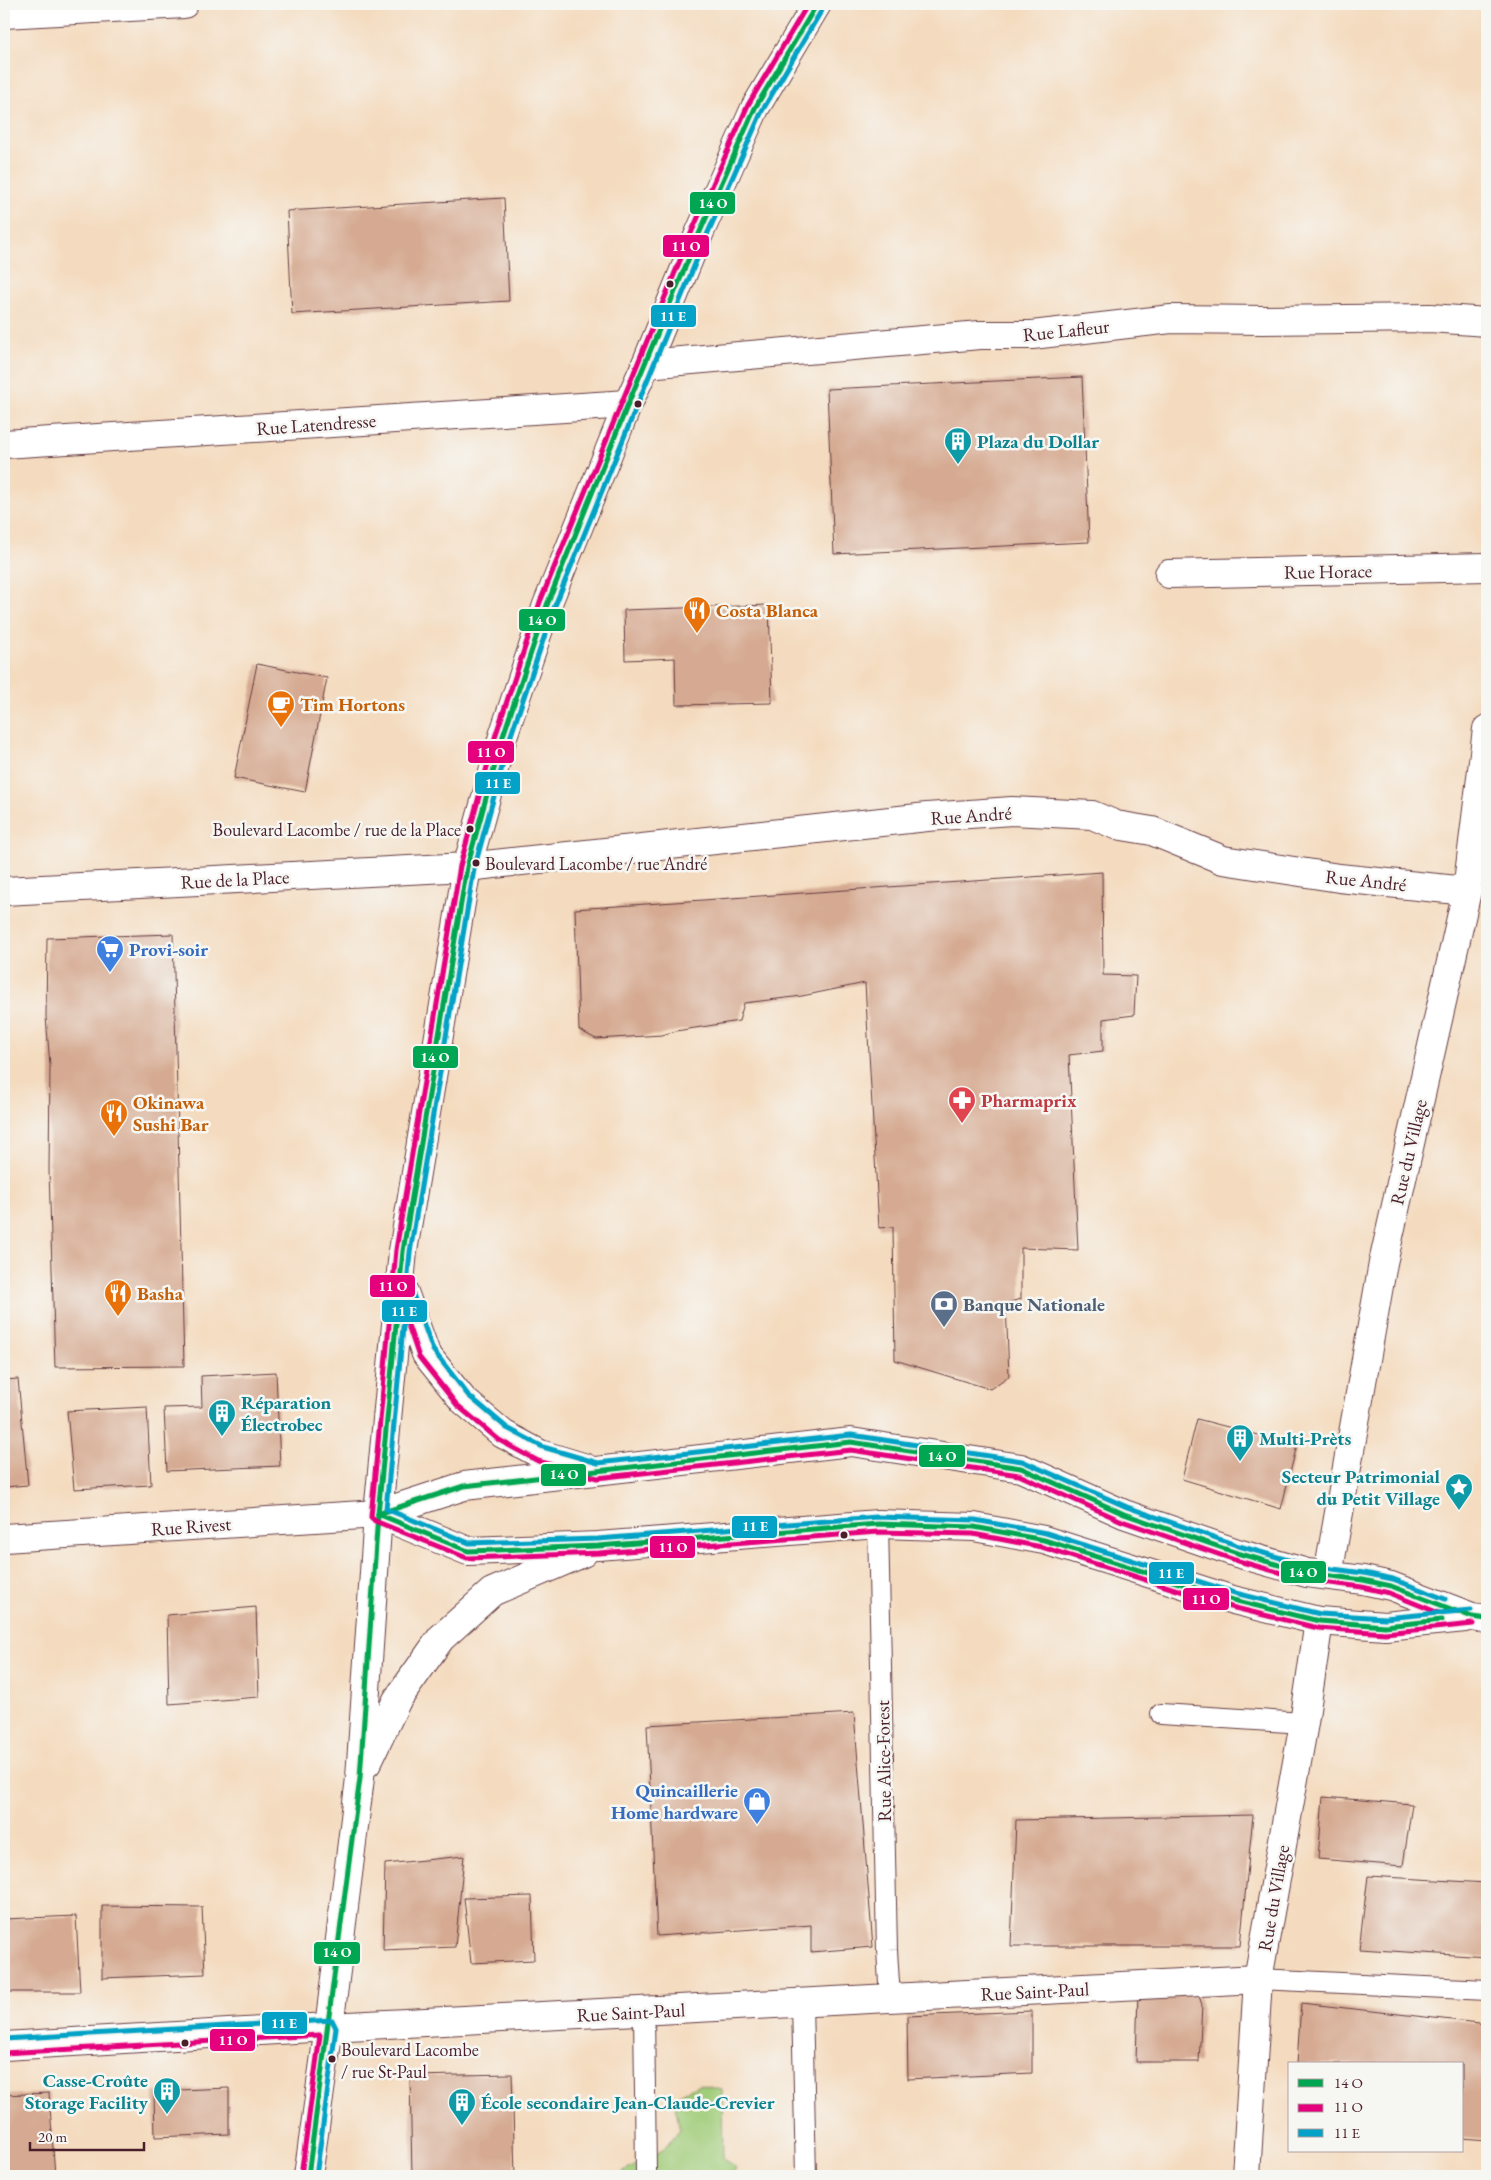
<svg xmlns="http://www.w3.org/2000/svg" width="1491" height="2180" font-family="'EB Garamond',serif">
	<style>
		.green { fill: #a0cc79; stroke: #757652 }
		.building { fill: #d6aa92 }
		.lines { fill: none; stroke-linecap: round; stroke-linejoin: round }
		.service-casing { stroke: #643b41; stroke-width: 22 }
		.minor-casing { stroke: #643b41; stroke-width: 30 }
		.tertiary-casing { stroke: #643b41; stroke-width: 30 }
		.secondary-casing { stroke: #643b41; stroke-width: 30 }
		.service { stroke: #fff; stroke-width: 20 }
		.minor { stroke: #fff; stroke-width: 28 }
		.tertiary { stroke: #fff; stroke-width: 28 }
		.secondary { stroke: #fff; stroke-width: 28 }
		.bus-1-casing { stroke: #f6f6f2; stroke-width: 9 }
		.bus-2-casing { stroke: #f6f6f2; stroke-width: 9 }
		.bus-3-casing { stroke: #f6f6f2; stroke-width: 9 }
		.bus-1 { stroke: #00a651; stroke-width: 5 }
		.bus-2 { stroke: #e5007d; stroke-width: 5 }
		.bus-3 { stroke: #04a2c6; stroke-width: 5 }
		.bus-dot { fill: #4a1f2b; stroke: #f6f6f2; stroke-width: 2 }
		.labels { text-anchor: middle; stroke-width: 5; stroke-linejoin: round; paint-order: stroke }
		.bus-label { font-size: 18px; fill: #4a1f2b; stroke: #f6f6f2; text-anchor: start }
		.street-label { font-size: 19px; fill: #4a1f2b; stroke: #f6f6f2 }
		.culture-label { font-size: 19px; font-weight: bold; fill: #0d838f; stroke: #f6f6f2; text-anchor: start }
		.food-label { font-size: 19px; font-weight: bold; fill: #c56008; stroke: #f6f6f2; text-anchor: start }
		.shop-label { font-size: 19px; font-weight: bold; fill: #366cbe; stroke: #f6f6f2; text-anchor: start }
		.health-label { font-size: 19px; font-weight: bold; fill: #be3a42; stroke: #f6f6f2; text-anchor: start }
		.service-label { font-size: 19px; font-weight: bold; fill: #4e5e75; stroke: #f6f6f2; text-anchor: start }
		.line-badge { stroke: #f6f6f2; stroke-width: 2 }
		.badge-label { font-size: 14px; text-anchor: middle; font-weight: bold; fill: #fff }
	</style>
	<rect width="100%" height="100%" fill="#f6f6f2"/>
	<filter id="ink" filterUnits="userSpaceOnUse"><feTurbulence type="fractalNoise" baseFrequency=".02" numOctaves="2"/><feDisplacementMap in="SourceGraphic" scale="10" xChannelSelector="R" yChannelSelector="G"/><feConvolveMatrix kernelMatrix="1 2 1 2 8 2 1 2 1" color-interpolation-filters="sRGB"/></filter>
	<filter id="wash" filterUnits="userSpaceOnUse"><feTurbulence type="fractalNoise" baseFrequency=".0096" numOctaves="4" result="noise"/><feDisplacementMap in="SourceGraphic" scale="20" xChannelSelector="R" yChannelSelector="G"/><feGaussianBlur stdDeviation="1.12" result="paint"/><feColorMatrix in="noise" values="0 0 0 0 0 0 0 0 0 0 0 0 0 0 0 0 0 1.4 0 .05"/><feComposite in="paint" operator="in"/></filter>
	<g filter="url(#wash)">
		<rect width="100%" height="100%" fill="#f4dbbf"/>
		<polygon class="green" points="699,2084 722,2090 723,2157 736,2169 732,2176 617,2176 666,2147 680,2129 673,2097"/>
		<g id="blocks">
			<g class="building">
				<polygon points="504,198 509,301 292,314 287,211"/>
				<polygon points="1082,377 1089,542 834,554 827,389"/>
				<polygon points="769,605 772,703 676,705 675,658 625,660 624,610"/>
				<polygon points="257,664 327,678 305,792 234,778"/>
				<polygon points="1102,872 1103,975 1136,976 1134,1015 1103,1019 1103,1051 1069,1055 1078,1250 1021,1248 1021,1299 1006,1303 1009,1376 990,1389 895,1360 893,1227 879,1228 865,983 802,996 744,1003 739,1021 676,1031 662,1035 596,1039 579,1030 575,909"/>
				<polygon points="173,934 184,1366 55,1367 49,1170 50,1065 46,1017 47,938"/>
				<polygon points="276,1372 280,1466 167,1471 164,1408 202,1407 201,1376"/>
				<polygon points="18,1379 28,1485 4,1487 4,1380"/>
				<polygon points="147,1407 151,1485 74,1489 67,1411"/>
				<polygon points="1197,1419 1297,1445 1281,1509 1182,1479"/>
				<polygon points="256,1607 259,1697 169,1704 167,1615"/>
				<polygon points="854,1713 873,1947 811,1952 811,1925 657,1936 647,1725"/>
				<polygon points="1323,1797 1412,1804 1403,1866 1318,1859"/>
				<polygon points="1253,1815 1240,1946 1011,1946 1016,1820"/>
				<polygon points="464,1856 455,1947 383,1950 385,1864"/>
				<polygon points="1368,1876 1487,1883 1487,1957 1359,1949"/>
				<polygon points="532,1896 534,1960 471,1963 464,1898"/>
				<polygon points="102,1906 202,1907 205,1974 102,1978"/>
				<polygon points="76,1916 80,1992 4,1992 4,1919"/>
				<polygon points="1197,1990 1202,2005 1199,2062 1136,2062 1138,1992"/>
				<polygon points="1301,2003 1487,2024 1487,2140 1462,2138 1462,2064 1297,2064"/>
				<polygon points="1032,2011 1032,2073 908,2079 907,2016"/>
				<polygon points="512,2074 515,2176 412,2176 410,2076"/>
				<polygon points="229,2088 229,2134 155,2137 154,2092 180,2093 179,2090"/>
				<polygon points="49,2093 55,2176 4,2176 4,2095"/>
			</g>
		</g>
	</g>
	<g filter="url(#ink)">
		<use href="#blocks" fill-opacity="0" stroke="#643b41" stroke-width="1"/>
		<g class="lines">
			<g class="service-casing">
				<g id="service">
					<polyline points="878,1524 887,1950 890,1999"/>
					<polyline points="1161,1714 1304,1723"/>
					<polyline points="1258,1979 1487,1990"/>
					<polyline points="802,2003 806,2176"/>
					<polyline points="644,2011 646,2171"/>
				</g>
			</g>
			<g class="minor-casing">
				<g id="minor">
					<polyline points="4,14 184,4"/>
					<polyline points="646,364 980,335 1032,335 1171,319 1264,320 1430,318 1487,322"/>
					<polyline points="4,444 628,404"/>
					<polyline points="1169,574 1487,567"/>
					<polyline points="4,891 467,867 927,817 1012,811 1092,815 1116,825 1152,831 1223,860 1339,878 1467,891"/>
					<polyline points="4,1538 378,1514"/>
					<polyline points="1328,1575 1383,1263 1467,891 1487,729"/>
					<polyline points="329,2027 1258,1979"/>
					<polyline points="1246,2176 1258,1979 1304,1723 1319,1621"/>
				</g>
			</g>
			<g class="tertiary-casing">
				<polyline id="tertiary" points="4,2046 329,2027"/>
			</g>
			<g class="secondary-casing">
				<g id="secondary">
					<polyline points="404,1292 426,1354 463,1400 503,1434 540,1454 586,1468"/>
					<polyline points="378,1514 464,1486 851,1442 1021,1468 1124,1514 1237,1553 1307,1573 1363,1580 1391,1586 1472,1617 1487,1619"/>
					<polyline points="378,1514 468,1551 598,1546 878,1524 974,1527 1044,1540 1233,1600 1319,1621 1385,1626 1465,1618"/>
					<polyline points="367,1763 397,1700 441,1638 492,1592 583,1553"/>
					<polyline points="308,2176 329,2027 360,1778 378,1514 403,1251 467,867 503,736 547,605 628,404 646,364 699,234 755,108 817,4"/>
				</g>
			</g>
			<use href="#service" class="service"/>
			<use href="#minor" class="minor"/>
			<use href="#tertiary" class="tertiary"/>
			<use href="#secondary" class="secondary"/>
			<g class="bus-1-casing">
				<g id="bus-1">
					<polyline points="378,1514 464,1486 851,1442 1021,1468 1124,1514 1237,1553 1307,1573 1363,1580 1391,1586 1472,1617 1487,1619"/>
					<polyline points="378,1514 468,1551 598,1546 878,1524 974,1527 1044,1540 1233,1600 1319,1621 1385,1626 1442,1620"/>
					<polyline points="308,2176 360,1778 378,1514 403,1251 467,867 503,736 547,605 628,404 699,234 755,108 817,4"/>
				</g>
			</g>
			<g class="bus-2-casing">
				<g id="bus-2">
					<polyline points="808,4 748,105 692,231 540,602 496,734 460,866 396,1250 371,1517 375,1521 467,1558 599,1553 878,1532 973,1534 1042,1547 1231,1607 1318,1628 1385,1633 1473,1624"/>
					<polyline points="396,1290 419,1357 457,1405 499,1440 538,1461 597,1478 851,1450 1019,1475 1122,1521 1235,1560 1306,1580 1362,1587 1389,1593 1439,1613"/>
					<polyline points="4,2053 320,2035 301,2175"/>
				</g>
			</g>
			<g class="bus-3-casing">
				<g id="bus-3">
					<polyline points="823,8 762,111 706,237 554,608 510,738 474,869 410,1252 386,1509 469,1543 598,1539 877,1517 975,1520 1046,1533 1235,1593 1320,1614 1385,1618 1471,1610"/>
					<polyline points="410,1286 433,1350 468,1395 507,1428 543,1447 598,1463 851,1435 1022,1461 1127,1507 1239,1546 1309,1566 1364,1573 1393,1579 1445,1599"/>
					<polyline points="4,2039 332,2020 336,2028 316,2176"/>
				</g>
			</g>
			<use href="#bus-1" class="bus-1"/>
			<use href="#bus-2" class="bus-2"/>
			<use href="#bus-3" class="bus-3"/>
		</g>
	</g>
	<defs>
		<g id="building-pin" transform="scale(1.4375)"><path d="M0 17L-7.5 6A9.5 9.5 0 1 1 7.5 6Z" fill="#0f9aa8" stroke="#f6f6f2"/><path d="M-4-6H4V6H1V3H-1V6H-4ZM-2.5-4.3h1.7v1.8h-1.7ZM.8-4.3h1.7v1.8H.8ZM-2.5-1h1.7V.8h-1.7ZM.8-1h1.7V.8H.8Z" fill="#fff"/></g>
		<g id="restaurant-pin" transform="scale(1.4375)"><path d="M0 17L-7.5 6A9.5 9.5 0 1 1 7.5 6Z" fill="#e8710a" stroke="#f6f6f2"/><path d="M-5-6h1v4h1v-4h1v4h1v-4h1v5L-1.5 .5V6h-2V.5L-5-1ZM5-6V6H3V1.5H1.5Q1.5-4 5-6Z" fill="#fff"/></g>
		<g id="cafe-pin" transform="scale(1.4375)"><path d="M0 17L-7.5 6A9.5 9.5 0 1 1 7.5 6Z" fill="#e8710a" stroke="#f6f6f2"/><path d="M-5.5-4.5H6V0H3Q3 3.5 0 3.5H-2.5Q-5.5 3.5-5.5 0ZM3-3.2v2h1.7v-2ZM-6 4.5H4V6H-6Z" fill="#fff"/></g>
		<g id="supermarket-pin" transform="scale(1.4375)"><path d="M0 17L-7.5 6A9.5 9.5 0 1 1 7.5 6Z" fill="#3f7fe0" stroke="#f6f6f2"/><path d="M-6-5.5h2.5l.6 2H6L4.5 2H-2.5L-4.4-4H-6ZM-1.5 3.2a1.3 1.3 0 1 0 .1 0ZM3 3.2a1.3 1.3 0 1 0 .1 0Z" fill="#fff"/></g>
		<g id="pharmacy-pin" transform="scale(1.4375)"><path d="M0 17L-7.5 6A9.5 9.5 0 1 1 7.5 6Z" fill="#e0444e" stroke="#f6f6f2"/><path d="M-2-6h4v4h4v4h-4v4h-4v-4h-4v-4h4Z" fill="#fff"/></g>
		<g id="bank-pin" transform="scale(1.4375)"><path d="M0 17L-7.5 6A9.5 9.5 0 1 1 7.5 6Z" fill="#5c6f8a" stroke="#f6f6f2"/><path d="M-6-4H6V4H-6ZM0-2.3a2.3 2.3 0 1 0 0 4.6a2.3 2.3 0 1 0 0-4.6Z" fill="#fff"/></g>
		<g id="sight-pin" transform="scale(1.4375)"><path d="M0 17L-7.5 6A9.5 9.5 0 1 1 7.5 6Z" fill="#0f9aa8" stroke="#f6f6f2"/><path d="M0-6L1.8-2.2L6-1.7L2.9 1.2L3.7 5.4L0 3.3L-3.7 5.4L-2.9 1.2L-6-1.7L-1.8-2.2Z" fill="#fff"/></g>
		<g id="shop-pin" transform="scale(1.4375)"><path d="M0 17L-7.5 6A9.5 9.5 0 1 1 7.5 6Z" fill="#3f7fe0" stroke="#f6f6f2"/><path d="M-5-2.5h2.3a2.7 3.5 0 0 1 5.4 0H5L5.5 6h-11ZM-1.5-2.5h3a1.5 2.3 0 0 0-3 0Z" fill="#fff"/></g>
	</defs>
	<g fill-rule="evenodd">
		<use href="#building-pin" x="958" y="441"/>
		<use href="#restaurant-pin" x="697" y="610"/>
		<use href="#cafe-pin" x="281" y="704"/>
		<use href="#supermarket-pin" x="110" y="949"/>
		<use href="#pharmacy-pin" x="962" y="1100"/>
		<use href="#restaurant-pin" x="114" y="1113"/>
		<use href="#restaurant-pin" x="118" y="1293"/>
		<use href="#bank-pin" x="944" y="1304"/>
		<use href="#building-pin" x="222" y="1413"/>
		<use href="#building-pin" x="1240" y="1438"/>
		<use href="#sight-pin" x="1459" y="1487"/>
		<use href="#shop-pin" x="757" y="1801"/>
		<use href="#building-pin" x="167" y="2091"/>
		<use href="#building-pin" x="462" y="2102"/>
	</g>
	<g class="bus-dot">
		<circle cx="670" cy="284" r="4.5"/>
		<circle cx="638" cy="404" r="4.5"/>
		<circle cx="470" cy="829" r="4.5"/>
		<circle cx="476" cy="863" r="4.5"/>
		<circle cx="844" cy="1535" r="4.5"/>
		<circle cx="185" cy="2043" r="4.5"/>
		<circle cx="332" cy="2059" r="4.5"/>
	</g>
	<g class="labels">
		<g class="bus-label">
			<text x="461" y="836" text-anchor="end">Boulevard Lacombe / rue de la Place</text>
			<text x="485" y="870">Boulevard Lacombe / rue André</text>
			<text x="341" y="2056">Boulevard Lacombe<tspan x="341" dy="22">/ rue St-Paul</tspan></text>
		</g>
		<g class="street-label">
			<text transform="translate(1066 330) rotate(-6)" y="7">Rue Lafleur</text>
			<text transform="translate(316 424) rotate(-4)" y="7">Rue Latendresse</text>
			<text transform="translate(1328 571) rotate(-1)" y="7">Rue Horace</text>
			<text transform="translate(971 815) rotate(-4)" y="7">Rue André</text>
			<text transform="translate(235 879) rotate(-3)" y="7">Rue de la Place</text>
			<text transform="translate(1366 880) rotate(6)" y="7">Rue André</text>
			<text transform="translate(1408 1152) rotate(-77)" y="7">Rue du Village</text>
			<text transform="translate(191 1526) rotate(-4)" y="7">Rue Rivest</text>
			<text transform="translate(883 1761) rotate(-91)" y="7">Rue Alice-Forest</text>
			<text transform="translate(1273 1898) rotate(-80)" y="7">Rue du Village</text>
			<text transform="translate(1035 1991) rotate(-3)" y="7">Rue Saint-Paul</text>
			<text transform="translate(631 2012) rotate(-3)" y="7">Rue Saint-Paul</text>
		</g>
		<g class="culture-label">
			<text x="977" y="448">Plaza du Dollar</text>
			<text x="241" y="1409">Réparation<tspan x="241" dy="22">Électrobec</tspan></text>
			<text x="1259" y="1445">Multi-Prèts</text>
			<text x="1440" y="1483" text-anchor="end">Secteur Patrimonial<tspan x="1440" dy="22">du Petit Village</tspan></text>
			<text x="148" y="2087" text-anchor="end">Casse-Croûte<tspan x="148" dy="22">Storage Facility</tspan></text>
			<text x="481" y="2109">École secondaire Jean-Claude-Crevier</text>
		</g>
		<g class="food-label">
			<text x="716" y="617">Costa Blanca</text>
			<text x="300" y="711">Tim Hortons</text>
			<text x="133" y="1109">Okinawa<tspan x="133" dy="22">Sushi Bar</tspan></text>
			<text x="137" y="1300">Basha</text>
		</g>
		<g class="shop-label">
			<text x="129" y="956">Provi-soir</text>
			<text x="738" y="1797" text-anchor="end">Quincaillerie<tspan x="738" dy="22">Home hardware</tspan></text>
		</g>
		<g class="health-label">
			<text x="981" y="1107">Pharmaprix</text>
		</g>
		<g class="service-label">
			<text x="963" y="1311">Banque Nationale</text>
		</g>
	</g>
	<g class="line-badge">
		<rect x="689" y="191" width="47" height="24" rx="5" fill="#00a651"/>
		<rect x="662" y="234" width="48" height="24" rx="5" fill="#e5007d"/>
		<rect x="650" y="304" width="47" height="24" rx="5" fill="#04a2c6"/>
		<rect x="518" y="608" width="48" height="24" rx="5" fill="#00a651"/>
		<rect x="467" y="740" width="48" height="24" rx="5" fill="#e5007d"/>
		<rect x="474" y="771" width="47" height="24" rx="5" fill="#04a2c6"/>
		<rect x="412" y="1045" width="47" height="24" rx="5" fill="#00a651"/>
		<rect x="369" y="1274" width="47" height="24" rx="5" fill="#e5007d"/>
		<rect x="381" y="1299" width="47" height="24" rx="5" fill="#04a2c6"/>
		<rect x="918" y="1444" width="48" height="24" rx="5" fill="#00a651"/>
		<rect x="540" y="1463" width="47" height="24" rx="5" fill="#00a651"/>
		<rect x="731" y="1515" width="47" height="24" rx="5" fill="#04a2c6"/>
		<rect x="649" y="1535" width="47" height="24" rx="5" fill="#e5007d"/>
		<rect x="1280" y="1560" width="47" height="24" rx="5" fill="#00a651"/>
		<rect x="1148" y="1561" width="47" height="24" rx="5" fill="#04a2c6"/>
		<rect x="1182" y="1587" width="48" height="24" rx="5" fill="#e5007d"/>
		<rect x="313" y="1941" width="48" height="24" rx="5" fill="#00a651"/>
		<rect x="261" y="2011" width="47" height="24" rx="5" fill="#04a2c6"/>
		<rect x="209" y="2028" width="47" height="24" rx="5" fill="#e5007d"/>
	</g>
	<g class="badge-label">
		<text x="713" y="208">14 O</text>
		<text x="686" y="251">11 O</text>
		<text x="673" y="321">11 E</text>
		<text x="542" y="625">14 O</text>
		<text x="491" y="757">11 O</text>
		<text x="498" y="788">11 E</text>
		<text x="435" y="1062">14 O</text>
		<text x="393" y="1291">11 O</text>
		<text x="404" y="1316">11 E</text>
		<text x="942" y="1461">14 O</text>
		<text x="564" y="1479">14 O</text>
		<text x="755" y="1531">11 E</text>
		<text x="673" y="1552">11 O</text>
		<text x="1303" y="1577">14 O</text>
		<text x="1171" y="1578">11 E</text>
		<text x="1206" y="1604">11 O</text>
		<text x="337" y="1957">14 O</text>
		<text x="284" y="2028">11 E</text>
		<text x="233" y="2045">11 O</text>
	</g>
	<rect width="1491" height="2180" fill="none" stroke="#f6f6f2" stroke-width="20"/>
	<rect x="1288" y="2062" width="175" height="90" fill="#f6f6f2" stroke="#b1a0a2"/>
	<rect x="1298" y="2079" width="25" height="8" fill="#00a651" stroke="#b1a0a2"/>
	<text x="1334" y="2088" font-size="15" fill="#4a1f2b">14 O</text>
	<rect x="1298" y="2104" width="25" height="8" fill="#e5007d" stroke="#b1a0a2"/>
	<text x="1334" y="2112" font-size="15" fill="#4a1f2b">11 O</text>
	<rect x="1298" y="2129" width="25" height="8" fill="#04a2c6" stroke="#b1a0a2"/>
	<text x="1334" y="2138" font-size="15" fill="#4a1f2b">11 E</text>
	<path d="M30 2142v8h114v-8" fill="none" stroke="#4a1f2b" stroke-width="2.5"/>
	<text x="38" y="2142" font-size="15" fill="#4a1f2b" stroke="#f6f6f2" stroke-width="4" paint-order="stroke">20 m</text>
</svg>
